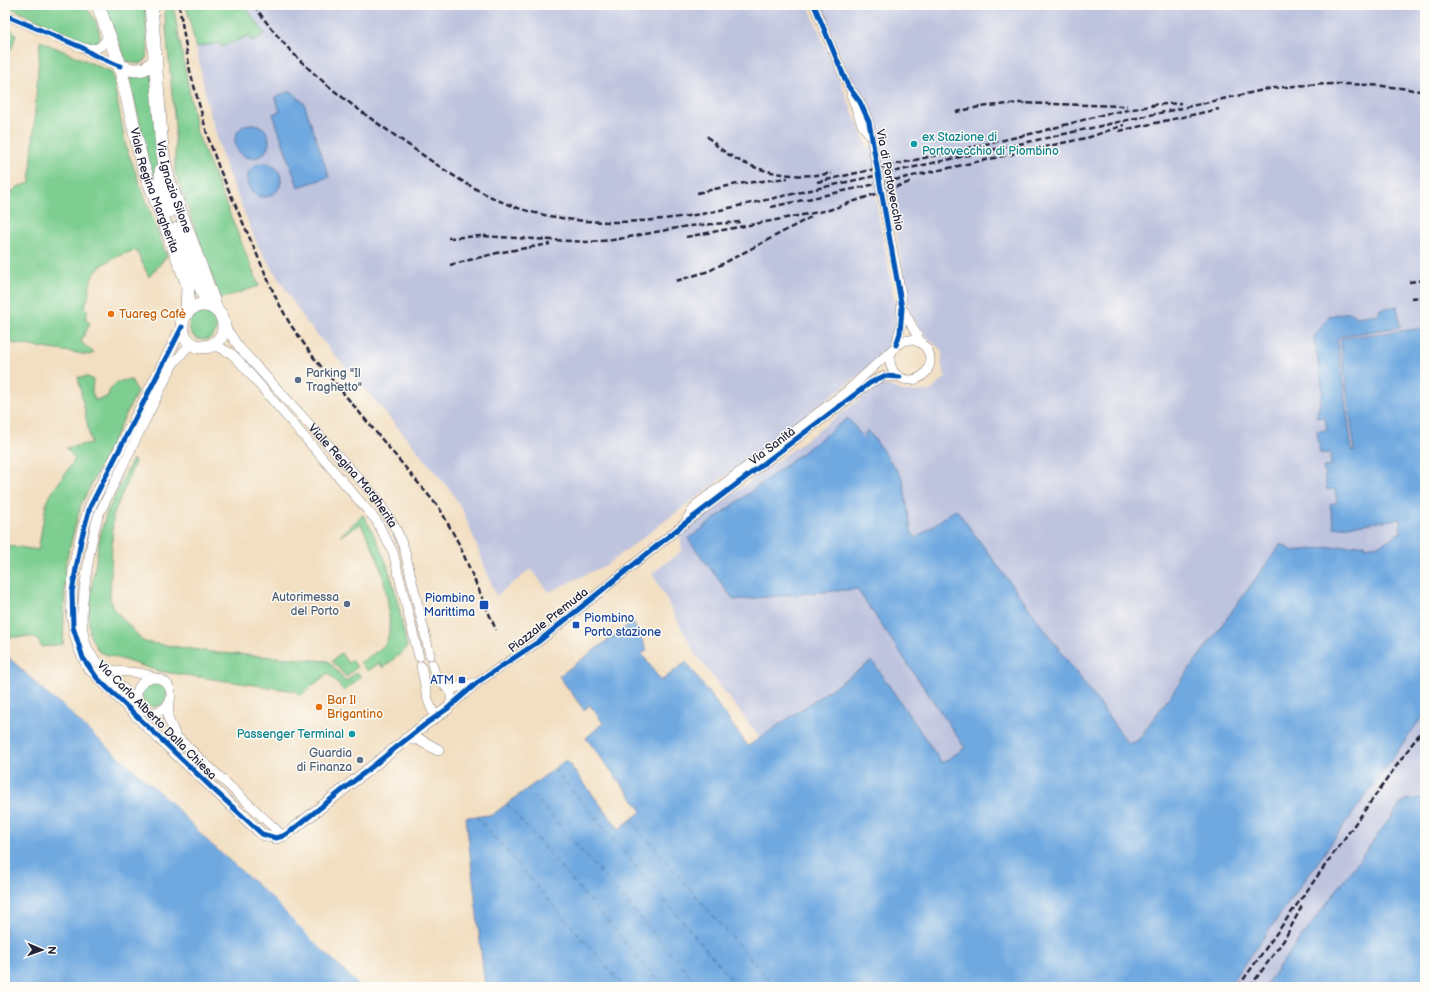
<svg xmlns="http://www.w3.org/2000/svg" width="1430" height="992" font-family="'Balsamiq Sans',sans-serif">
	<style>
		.industrial { fill: #bec3de }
		.green { fill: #7dce90; stroke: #507866 }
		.water { fill: #70a9e0; stroke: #49668e }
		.pier { fill: #f2dec0 }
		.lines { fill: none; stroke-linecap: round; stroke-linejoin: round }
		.ferry { stroke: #41587d; stroke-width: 1; stroke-dasharray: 5 4; stroke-linecap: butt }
		.minor-casing { stroke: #8a807e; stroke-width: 10 }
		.tertiary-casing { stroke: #8a807e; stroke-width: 12 }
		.secondary-casing { stroke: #8a807e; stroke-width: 14 }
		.minor { stroke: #fff; stroke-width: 9 }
		.tertiary { stroke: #fff; stroke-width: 11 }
		.secondary { stroke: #fff; stroke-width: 13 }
		.rail { stroke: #22223b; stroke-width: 2.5; stroke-dasharray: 6 3; stroke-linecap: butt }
		.minor-bridge-casing { stroke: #8a807e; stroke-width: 10; stroke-linecap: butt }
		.minor-bridge { stroke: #fff; stroke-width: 9 }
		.cycleway-casing { stroke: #fdfcf7; stroke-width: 8 }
		.cycleway { stroke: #0057b8; stroke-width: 5 }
		.culture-dot { fill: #0f9aa8; stroke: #fdfcf7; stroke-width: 1.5 }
		.food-dot { fill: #e8710a; stroke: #fdfcf7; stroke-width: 1.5 }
		.service-dot { fill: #5c6f8a; stroke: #fdfcf7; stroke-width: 1.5 }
		.transit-dot { fill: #1a4fb4; stroke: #fdfcf7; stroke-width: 1.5 }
		.labels { text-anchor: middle; stroke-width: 3; stroke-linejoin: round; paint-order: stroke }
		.culture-label { font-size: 12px; fill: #0d838f; stroke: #fdfcf7; text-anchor: start }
		.street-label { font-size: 12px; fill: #22223b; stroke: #fdfcf7 }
		.food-label { font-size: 12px; fill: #c56008; stroke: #fdfcf7; text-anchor: start }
		.service-label { font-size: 12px; fill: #4e5e75; stroke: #fdfcf7; text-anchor: end }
		.transit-label { font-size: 12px; fill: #164399; stroke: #fdfcf7; text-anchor: end }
	</style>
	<rect width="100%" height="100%" fill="#fdfcf7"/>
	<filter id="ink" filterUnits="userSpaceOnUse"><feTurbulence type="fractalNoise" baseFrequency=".025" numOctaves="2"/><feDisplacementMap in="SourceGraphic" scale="8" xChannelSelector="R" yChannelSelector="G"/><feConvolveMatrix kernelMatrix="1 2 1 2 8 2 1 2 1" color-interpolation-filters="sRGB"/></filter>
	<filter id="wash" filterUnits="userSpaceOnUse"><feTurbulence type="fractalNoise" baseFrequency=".012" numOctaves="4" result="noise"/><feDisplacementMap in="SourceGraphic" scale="16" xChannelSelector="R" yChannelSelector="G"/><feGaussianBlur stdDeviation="0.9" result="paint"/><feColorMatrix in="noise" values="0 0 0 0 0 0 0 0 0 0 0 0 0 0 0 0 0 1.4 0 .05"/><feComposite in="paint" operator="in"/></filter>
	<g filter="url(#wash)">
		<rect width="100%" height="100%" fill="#f2dec0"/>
		<g class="industrial">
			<polygon points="244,5 808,5 868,149 880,134 846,69 819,5 1425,5 1425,328 1343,338 1340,341 1355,451 1352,451 1337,340 1341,336 1400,327 1397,306 1380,309 1380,314 1357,317 1350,312 1314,337 1323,392 1317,417 1325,417 1327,430 1317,431 1320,453 1330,453 1331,467 1323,467 1327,490 1335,489 1337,503 1330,504 1334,528 1400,519 1401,532 1380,545 1365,547 1364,544 1293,551 1281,545 1136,741 1132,743 1128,743 956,510 916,538 911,531 903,479 866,438 865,439 848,419 734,600 857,589 965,748 942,763 872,661 760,738 696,655 652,573 683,550 681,547 681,533 879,385 887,385 905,392 930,391 946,377 941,364 943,352 917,328 910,311 889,192 875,195 896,309 896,325 894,336 879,360 608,564 549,592 531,569 496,596 464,513 451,491 400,430 306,322 258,246 224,163 207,102 196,47 220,43 222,47 248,36 265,34"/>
			<polygon points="1425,713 1425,798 1404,800 1264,987 1228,987"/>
		</g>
		<g class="green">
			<path d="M 5,5 L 82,5 C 92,11 100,27 100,39 L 93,45 L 83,42 Z"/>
			<polygon points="104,5 145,5 148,51 145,61 139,64 126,61"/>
			<polygon points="164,5 173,5 197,133 259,286 220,299 175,172 175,126"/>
			<polygon points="186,5 244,5 265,34 252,41 248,36 221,47 220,43 196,47"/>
			<polygon points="5,24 16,34 12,48 5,55"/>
			<path d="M 40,41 L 112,72 L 126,147 L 167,256 L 149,277 L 136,250 C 119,255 94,264 90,284 C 88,294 90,297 84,307 L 88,311 L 85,320 L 90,323 L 81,342 L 94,353 L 89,355 L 5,342 L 5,200 L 17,187 L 30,183 Z"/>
			<polygon points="152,73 159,185 198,291 197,295 194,293 192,281 150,170 129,77 144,77"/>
			<circle cx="203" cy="326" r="14"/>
			<path d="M 78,377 L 88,377 L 93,380 L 92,392 L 95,400 L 107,397 C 112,384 117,380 131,380 L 137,392 L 81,505 L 66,561 L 63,644 L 42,647 L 35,637 L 5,637 L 5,545 L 38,550 L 47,500 L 75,459 L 66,448 L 91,443 Z"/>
			<polygon points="133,459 135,462 113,516 110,599 113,608 144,642 219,653 328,661 346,681 357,672 361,677 344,691 328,673 300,696 295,691 158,671 99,652 90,636 88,611 100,535 107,512"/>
			<path d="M 363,515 C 391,561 397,597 407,648 L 383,668 L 379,663 L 368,671 L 360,663 C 368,657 379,651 385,644 C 395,632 385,580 380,566 C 375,551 368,538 361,524 L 340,536 Z"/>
			<polygon points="341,653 348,663 352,660 357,667 346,677 332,661"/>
			<circle cx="154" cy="694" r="13"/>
		</g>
		<g class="water">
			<polygon points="291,91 304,103 329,177 298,187 273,114 280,111 275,97"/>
			<circle cx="252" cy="141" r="17"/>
			<circle cx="264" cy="180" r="17"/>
			<polygon points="1397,306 1400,327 1341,336 1337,340 1352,451 1355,451 1340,341 1342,338 1425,328 1425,713 1228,987 485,987 466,817 492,815 566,760 619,829 642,811 586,738 603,723 590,705 584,710 559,676 630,624 633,622 647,650 642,654 661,681 686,662 748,746 872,661 942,763 965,748 857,589 734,600 688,539 848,418 864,439 866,438 864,434 868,430 903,479 911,531 916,538 956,509 1128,743 1132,743 1137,741 1281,544 1293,551 1364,544 1365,547 1380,545 1401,532 1400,519 1334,528 1330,504 1337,502 1335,489 1327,490 1323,467 1331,466 1330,453 1320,453 1317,431 1327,430 1325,417 1316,418 1323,391 1314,337 1329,316 1350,312 1357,317 1379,314 1380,309"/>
			<polygon points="5,654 51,697 63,705 85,727 171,802 207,840 271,897 360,987 5,987"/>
			<polygon points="1425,798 1425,987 1264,987 1404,800"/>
		</g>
		<polygon class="pier" points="5,653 52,696 65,703 87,725 172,801 208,838 272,896 362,987 307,935 271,897 207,840 171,802 85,727 63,705 51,697"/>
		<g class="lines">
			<g class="ferry">
				<polyline points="554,769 738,987"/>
				<polyline points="527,788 700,987"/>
				<polyline points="507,804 663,987"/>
				<polyline points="476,816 624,987"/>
				<polyline points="630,820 775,987"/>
			</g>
		</g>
	</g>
	<g filter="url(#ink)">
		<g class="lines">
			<g class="minor-casing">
				<g id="minor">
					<polyline points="814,5 848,86 860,102 869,122 871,137"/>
					<polyline points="5,15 83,48 92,54 120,66"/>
					<path d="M 84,48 C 98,50 102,48 108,36"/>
					<polyline points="851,94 862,125 870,135"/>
					<polyline points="904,311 921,343"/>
					<path id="s1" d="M 223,324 L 239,347 L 375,496 L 396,529 L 404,548 L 430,655"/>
					<circle cx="910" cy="360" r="20"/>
					<polyline points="213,344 232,354 238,360 376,520 393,552 419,657"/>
					<polyline points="896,345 902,321 901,294"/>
					<polyline points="687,519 697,504 847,391 893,349"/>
					<polyline points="432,664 436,677 451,692 451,701 448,708"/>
					<polyline points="421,666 428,700 435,717"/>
					<polyline points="96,672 117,682 138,703"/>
					<circle cx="154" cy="695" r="17"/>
					<path d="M 154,678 C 138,668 117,676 101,665 C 72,645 84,593 88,564 C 91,547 93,530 99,514 L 173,364 L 191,343"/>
					<polyline points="449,689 475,683"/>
					<polyline points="169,705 168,718 176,736 283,836"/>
					<polyline points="447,709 478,682 538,642 684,524 870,383 884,376 900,377"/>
				</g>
			</g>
			<g class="tertiary-casing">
				<g id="tertiary">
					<path d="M 182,327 L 90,507 C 73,559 60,617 88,667 L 160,739 L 262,834 L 276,838 L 283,836 L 291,831 L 427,723 L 447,709"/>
					<polyline points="406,739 418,739 438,750"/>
				</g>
			</g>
			<g class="secondary-casing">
				<g id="secondary">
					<path id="s2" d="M 98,5 L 120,66 L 142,163 L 188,285 L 187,312"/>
					<path id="s3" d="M 151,5 L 162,150 L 168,178 L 217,311"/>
					<path d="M 120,66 C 135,72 146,73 156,58"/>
					<polyline points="161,170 162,188 170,211"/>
					<polyline points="177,229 206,300"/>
					<circle cx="203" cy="326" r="21"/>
				</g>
			</g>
			<use href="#minor" class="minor"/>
			<use href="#tertiary" class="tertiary"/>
			<use href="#secondary" class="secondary"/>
			<g class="rail">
				<polyline points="179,5 190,71 208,137 219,168 276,298 290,324 314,358 440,509 459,544 496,630"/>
				<path d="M 254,5 C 296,67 347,102 407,144 C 447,172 491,204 540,214 C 598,227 645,222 702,214 L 1268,89 C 1320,82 1373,82 1425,92"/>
				<polyline points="1151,105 1181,103"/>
				<polyline points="956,112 979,107 1019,103 1127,106"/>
				<polyline points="1119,131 1219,109"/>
				<path d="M 707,136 C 737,170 788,181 832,173"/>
				<polyline points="817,182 1039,132 1105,114 1156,105"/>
				<polyline points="697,193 737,184 788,178"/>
				<polyline points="771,207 1090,137 1124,125"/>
				<polyline points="686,237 829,210 910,182"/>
				<polyline points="448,238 482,236 587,242 613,240 688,226 740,222"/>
				<polyline points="450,265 497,253 550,244"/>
				<polyline points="676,281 709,271 811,217"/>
				<polyline points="1409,282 1425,280"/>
				<polyline points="1411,298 1425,297"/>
				<polyline points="1238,987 1425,726"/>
				<polyline points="1250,987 1284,940 1303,904"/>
			</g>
			<g class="minor-bridge-casing">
				<polyline id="minor-bridge" points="871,137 901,294"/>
			</g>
			<use href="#minor-bridge" class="minor-bridge"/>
			<g class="cycleway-casing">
				<g id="cycleway">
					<polyline points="814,5 848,86 860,102 869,122 902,308 900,333 896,345"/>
					<polyline points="5,15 83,48 92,54 120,66"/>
					<polyline points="182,327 90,507 81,540 72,592 73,627 83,658 97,678 213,789 262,834 276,838 283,836 291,831 427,723 447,709 478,682 538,642 684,524 870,383 884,376 900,377"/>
				</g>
			</g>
			<use href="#cycleway" class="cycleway"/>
		</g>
	</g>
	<g class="culture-dot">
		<circle cx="914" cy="144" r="4"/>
		<circle cx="352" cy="734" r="4"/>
	</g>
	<g class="food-dot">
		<circle cx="111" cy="314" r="4"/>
		<circle cx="319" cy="707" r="4"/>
	</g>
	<g class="service-dot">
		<circle cx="298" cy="380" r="4"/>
		<circle cx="347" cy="604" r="4"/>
		<circle cx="360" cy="760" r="4"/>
	</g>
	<g class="transit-dot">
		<rect x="479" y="600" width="10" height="10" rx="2"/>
		<rect x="572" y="621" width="8" height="8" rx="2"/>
		<rect x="458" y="676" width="8" height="8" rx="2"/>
	</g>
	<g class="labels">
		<g class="culture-label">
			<text x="922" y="141">ex Stazione di<tspan x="922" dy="14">Portovecchio di Piombino</tspan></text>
			<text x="344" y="738" text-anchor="end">Passenger Terminal</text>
		</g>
		<g class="street-label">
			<text transform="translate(890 180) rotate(79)" y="4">Via di Portovecchio</text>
			<text dy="4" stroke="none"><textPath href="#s3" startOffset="184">Via Ignazio Silone</textPath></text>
			<text dy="4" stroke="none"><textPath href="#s2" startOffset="194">Viale Regina Margherita</textPath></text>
			<text transform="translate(772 446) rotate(-37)" y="4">Via Sanità</text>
			<text dy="4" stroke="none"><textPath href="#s1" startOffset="200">Viale Regina Margherita</textPath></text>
			<text transform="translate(548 620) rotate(-38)" y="4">Piazzale Premuda</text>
			<text transform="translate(157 720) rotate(45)" y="4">Via Carlo Alberto Dalla Chiesa</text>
		</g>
		<g class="food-label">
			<text x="119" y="318">Tuareg Cafè</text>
			<text x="327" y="704">Bar Il<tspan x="327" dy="14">Brigantino</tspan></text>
		</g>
		<g class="service-label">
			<text x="306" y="377" text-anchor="start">Parking "Il<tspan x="306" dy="14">Traghetto"</tspan></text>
			<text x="339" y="601">Autorimessa<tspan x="339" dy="14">del Porto</tspan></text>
			<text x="352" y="757">Guardia<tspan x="352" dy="14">di Finanza</tspan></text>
		</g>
		<g class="transit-label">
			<text x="475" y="602">Piombino<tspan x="475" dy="14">Marittima</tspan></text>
			<text x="584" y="622" text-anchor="start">Piombino<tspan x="584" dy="14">Porto stazione</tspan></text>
			<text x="454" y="684">ATM</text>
		</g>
	</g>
	<rect width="1430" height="992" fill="none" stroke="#fdfcf7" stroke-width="20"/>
	<g transform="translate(42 950) rotate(92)" stroke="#fdfcf7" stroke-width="3" paint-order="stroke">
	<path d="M0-3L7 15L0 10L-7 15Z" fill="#22223b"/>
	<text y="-6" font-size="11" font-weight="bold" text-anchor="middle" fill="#22223b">N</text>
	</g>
</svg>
